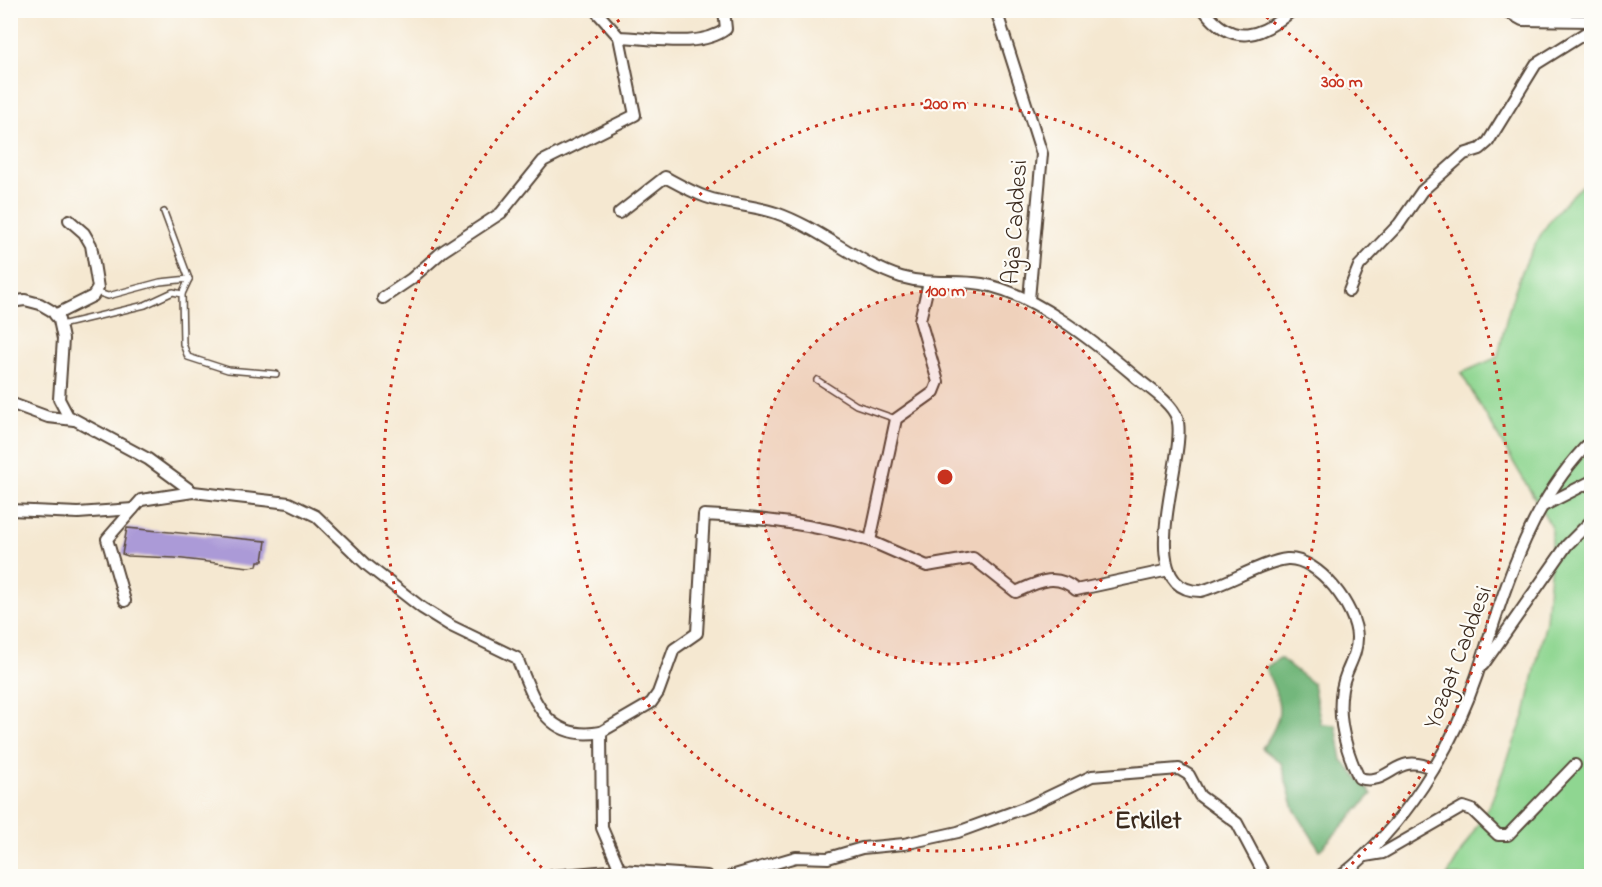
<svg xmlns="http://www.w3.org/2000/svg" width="1602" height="887" font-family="'Indie Flower',sans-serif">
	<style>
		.green { fill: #8fd691; stroke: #658058; stroke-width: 1.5 }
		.forest { fill: #73b77b; stroke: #57704c; stroke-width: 1.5 }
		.building { fill: #ab9ad7 }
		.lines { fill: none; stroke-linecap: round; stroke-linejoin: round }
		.lane-casing { stroke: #574639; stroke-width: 8 }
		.street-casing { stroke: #574639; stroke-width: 14 }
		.lane { stroke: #fff; stroke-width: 5 }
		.street { stroke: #fff; stroke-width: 10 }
		.ring { fill: none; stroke: #c8321e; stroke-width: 3; stroke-dasharray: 3 6 }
		.labels { text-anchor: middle; stroke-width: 4.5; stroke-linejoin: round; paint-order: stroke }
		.street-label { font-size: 24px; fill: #3b2a1e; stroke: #fdfcf7 }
		.quarter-label { font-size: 27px; font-weight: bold; fill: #3b2a1e; stroke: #fdfcf7 }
		.centre { fill: #c8321e; stroke: #fdfcf7; stroke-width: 3 }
		.ring-label { font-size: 18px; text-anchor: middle; font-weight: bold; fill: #c8321e; stroke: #fdfcf7; stroke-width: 4.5; stroke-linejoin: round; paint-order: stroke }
	</style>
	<rect width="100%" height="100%" fill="#fdfcf7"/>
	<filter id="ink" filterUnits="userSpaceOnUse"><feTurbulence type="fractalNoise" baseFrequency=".0167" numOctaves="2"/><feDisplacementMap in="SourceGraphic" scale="12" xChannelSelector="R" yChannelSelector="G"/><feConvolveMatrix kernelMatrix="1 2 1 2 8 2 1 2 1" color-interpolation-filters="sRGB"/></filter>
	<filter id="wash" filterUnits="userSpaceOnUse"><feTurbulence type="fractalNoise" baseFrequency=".008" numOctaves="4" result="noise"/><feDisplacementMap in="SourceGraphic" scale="24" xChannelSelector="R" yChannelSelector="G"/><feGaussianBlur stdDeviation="1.35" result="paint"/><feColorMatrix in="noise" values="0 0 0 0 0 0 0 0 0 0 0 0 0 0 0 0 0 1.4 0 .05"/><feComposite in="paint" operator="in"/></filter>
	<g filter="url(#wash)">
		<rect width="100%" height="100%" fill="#f5e8d1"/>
		<path class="green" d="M 1591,178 L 1591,876 L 1447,876 L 1491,802 L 1525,714 L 1546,621 L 1551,558 L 1551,526 L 1461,373 L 1498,357 C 1511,287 1534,223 1591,178 Z"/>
		<path class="forest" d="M 1280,658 L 1313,684 L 1321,724 L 1336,725 L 1342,760 L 1372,794 L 1320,850 L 1294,809 L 1281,763 L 1262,748 C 1286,716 1282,703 1265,668 Z"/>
		<g id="blocks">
			<polygon class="building" points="127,528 266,541 263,561 258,561 257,566 249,567 175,558 128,556 122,554"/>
		</g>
	</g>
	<g filter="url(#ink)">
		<use href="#blocks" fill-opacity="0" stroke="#574639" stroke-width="1.5"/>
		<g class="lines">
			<g class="lane-casing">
				<g id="lane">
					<polyline points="164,212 189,279 182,294"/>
					<polyline points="96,292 108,296 160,282 189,279"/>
					<polyline points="61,325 145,305 173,292 182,294 183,344 188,357 228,370 276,374"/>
					<polyline points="817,380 856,405 896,419"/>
				</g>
			</g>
			<g class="street-casing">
				<g id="street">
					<path d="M 595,10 L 619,37 C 651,38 700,49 726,29 L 724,10"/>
					<polyline points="996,10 1042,154 1029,299"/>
					<path d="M 1204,10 C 1233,48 1261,37 1293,10"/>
					<polyline points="1504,10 1522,20 1592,21"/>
					<path d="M 619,213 L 665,177 C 678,184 692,192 706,197 C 728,205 754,205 776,213 C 820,228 857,263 901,277 C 928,285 955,280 982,284 C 1033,293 1093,341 1132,374 C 1145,386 1171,401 1177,418 C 1189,453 1129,592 1201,591 C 1227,584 1262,562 1287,559 C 1318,557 1357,608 1357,638 C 1357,651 1352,660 1347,672 C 1333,706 1344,747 1359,778 C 1391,787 1395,750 1433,769"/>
					<polyline points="1349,291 1359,266 1399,224 1422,191 1464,154 1480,149 1488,142 1536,64 1592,29"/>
					<polyline points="383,298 411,279 443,251 501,213 543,161 635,115 619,37"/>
					<path d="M 10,302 L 25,300 L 40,304 L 52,311 L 59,320 L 63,339 L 59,399 L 68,416 L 148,459 L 193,492 L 289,503 L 316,516 L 367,565 L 422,608 L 451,626 L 517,658 C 534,700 546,742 601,732"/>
					<polyline points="55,315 93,296 98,288 91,245 84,233 69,220"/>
					<polyline points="10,403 48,417 74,420"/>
					<polyline points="1543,506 1592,481"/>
					<polyline points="10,510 78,513 133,509"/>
					<path d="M 870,541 L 927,566 L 973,558 L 1016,592 C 1038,582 1056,572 1076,590 L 1169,570"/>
					<polyline points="125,601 107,539 141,500 193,492"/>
					<polyline points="1483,665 1567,545 1592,520"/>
					<polyline points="1365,856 1383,853 1463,807 1472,810 1498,835 1508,835 1575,765"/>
					<path d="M 620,870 L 602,828 L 601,732 L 651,703 L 658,693 L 674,649 L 697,633 L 704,515 C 761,518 815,524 870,541 L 896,419 L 934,392 L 938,382 L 920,320 L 929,282"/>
					<polyline points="552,876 620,870 707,876"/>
					<polyline points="731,876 796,857 828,858 862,848 904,844 958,832 1029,806 1092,776 1179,769 1189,775 1200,796 1237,823 1265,876"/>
					<path d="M 1341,876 C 1405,826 1451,752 1477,675 C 1504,592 1528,503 1592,440"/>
				</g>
			</g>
			<use href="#lane" class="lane"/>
			<use href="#street" class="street"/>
		</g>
	</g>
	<circle cx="945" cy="477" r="187" fill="#c8321e" fill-opacity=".12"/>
	<g class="ring">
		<circle cx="945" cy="477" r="187"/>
		<circle cx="945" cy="477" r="374"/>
		<path d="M548 874A561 561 0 0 1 631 12M1259 12A561 561 0 0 1 1342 874"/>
	</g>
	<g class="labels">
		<g class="street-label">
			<text transform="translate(1014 222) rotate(-86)" y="8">Ağa Caddesi</text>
			<text transform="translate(1457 657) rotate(-69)" y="8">Yozgat Caddesi</text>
		</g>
		<g class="quarter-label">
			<text x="1148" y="828">Erkilet</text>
		</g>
	</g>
	<circle cx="945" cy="477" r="9" class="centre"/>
	<g class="ring-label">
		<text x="1342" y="87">300 m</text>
		<text x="945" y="109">200 m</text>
		<text x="945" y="296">100 m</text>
	</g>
	<rect width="1602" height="887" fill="none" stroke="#fdfcf7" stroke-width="36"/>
</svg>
